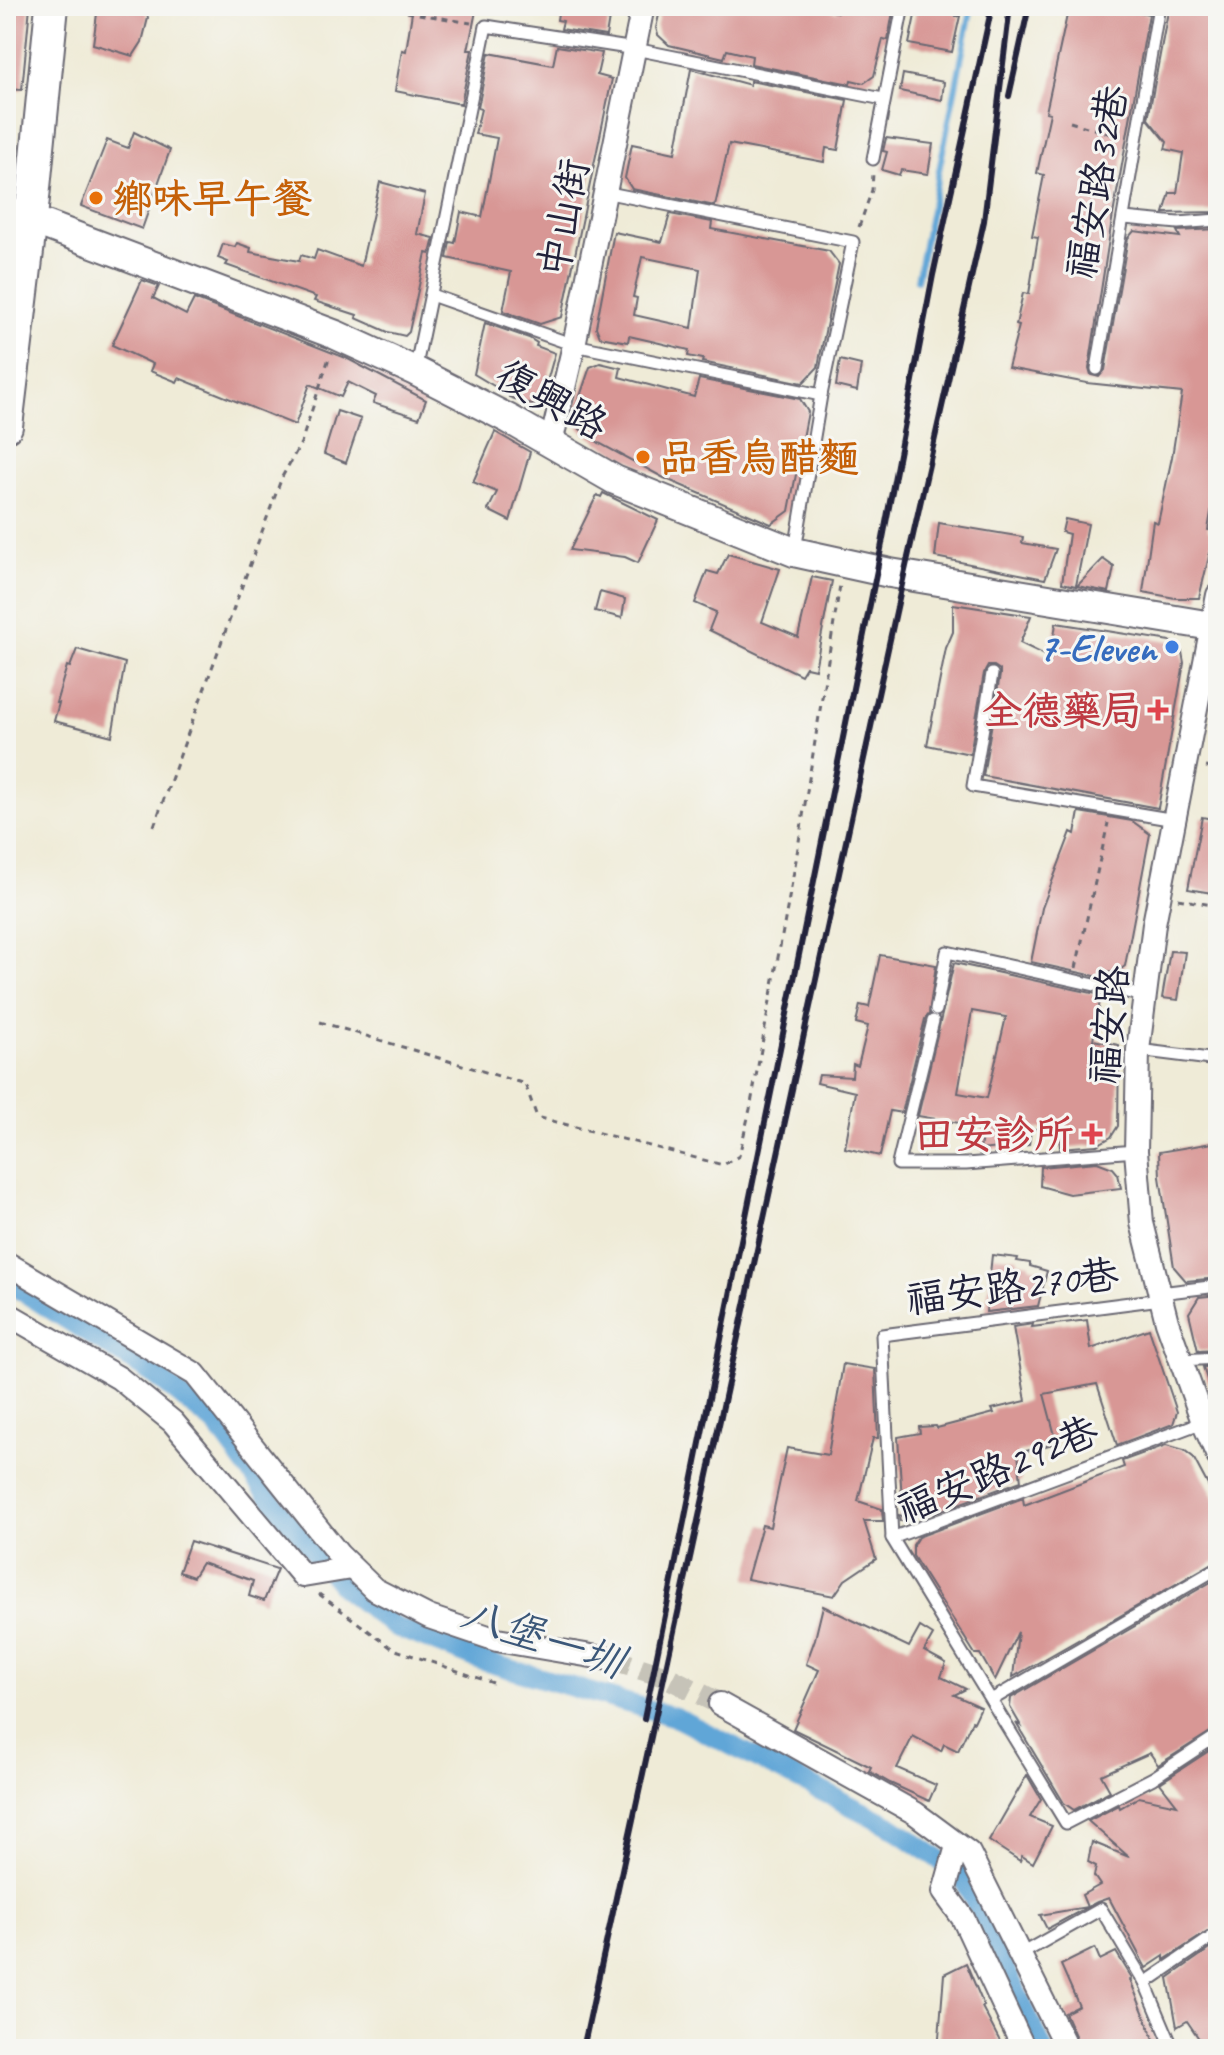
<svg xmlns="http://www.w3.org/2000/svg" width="1224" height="2055" font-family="Caveat,'LXGW WenKai TC',sans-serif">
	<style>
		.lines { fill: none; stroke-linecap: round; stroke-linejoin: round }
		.stream { stroke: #61a6d7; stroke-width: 6 }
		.canal { stroke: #61a6d7; stroke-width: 20 }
		.building { fill: #d89795; fill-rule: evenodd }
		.minor-tunnel { stroke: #c6c3b8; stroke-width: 22; stroke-dasharray: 22 11; stroke-linecap: butt }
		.service-casing { stroke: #6a6872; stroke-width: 15 }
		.minor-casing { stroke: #6a6872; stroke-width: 26 }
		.tertiary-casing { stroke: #6a6872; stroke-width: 32 }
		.secondary-casing { stroke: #6a6872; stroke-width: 36 }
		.path { stroke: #6a6872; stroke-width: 3; stroke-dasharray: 6 6; stroke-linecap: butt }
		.service { stroke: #fff; stroke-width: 11 }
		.minor { stroke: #fff; stroke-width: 22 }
		.tertiary { stroke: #fff; stroke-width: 28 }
		.secondary { stroke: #fff; stroke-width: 32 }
		.rail { stroke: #22223b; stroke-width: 6 }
		.food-dot { fill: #e8710a; stroke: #f6f6f2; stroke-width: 3 }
		.shop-dot { fill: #3f7fe0; stroke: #f6f6f2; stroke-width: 3 }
		.health-dot { fill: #e0444e; stroke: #f6f6f2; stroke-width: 3 }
		.labels { text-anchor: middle; stroke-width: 6; stroke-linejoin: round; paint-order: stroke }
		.street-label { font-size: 40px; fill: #22223b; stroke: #f6f6f2 }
		.food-label { font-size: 40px; font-weight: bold; fill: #c56008; stroke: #f6f6f2; text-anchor: start }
		.shop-label { font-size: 40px; font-weight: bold; fill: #366cbe; stroke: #f6f6f2; text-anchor: end }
		.health-label { font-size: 40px; font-weight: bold; fill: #be3a42; stroke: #f6f6f2; text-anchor: end }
		.water-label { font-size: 42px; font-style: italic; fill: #3b5779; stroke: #f6f6f2 }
	</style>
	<rect width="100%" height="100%" fill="#f6f6f2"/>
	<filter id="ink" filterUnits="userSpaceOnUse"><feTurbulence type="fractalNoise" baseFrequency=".0125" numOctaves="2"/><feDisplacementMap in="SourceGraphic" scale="16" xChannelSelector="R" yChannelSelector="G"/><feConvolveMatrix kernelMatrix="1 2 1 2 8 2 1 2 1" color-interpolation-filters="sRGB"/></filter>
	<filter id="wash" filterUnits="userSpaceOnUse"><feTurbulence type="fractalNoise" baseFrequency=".006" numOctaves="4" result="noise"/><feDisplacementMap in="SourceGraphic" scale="32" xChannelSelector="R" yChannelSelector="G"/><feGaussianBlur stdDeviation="1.8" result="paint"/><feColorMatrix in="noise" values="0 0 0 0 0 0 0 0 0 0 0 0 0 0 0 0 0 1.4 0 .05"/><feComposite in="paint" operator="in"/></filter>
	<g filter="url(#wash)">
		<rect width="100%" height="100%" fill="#efebd7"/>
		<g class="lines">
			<polyline class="stream" points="917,280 972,6"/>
			<polyline class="canal" points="6,1281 156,1376 217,1426 288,1522 344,1588 393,1626 483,1661 675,1717 889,1825 962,1875 1043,2049"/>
		</g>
		<g id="blocks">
			<g class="building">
				<polygon points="6,6 30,6 22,90 6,89"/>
				<polygon points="98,6 145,6 148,18 142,42 133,56 93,44"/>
				<polygon points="413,6 477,6 468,50 472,50 461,104 395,91 402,50 406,51"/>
				<polygon points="559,6 582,6 610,12 606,36 561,29 563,21 557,20"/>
				<polygon points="661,6 806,6 837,12 837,6 894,6 888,40 883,39 874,76 864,83 851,80 850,84 751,64 752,56 727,50 724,58 669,45 658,35 656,28"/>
				<polygon points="917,6 958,6 956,16 960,16 952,52 909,44"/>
				<polygon points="1069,6 1112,6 1149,14 1111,226 1089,368 1091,375 1099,377 1105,370 1128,238 1134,231 1180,237 1177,231 1218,229 1218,471 1208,530 1215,531 1199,598 1175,598 1143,592 1153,521 1158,523 1172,457 1182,393 1087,383 1008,368 1019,326 1016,325 1023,293 1029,294 1038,237 1032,236 1044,175 1037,173 1050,113 1046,112"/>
				<polygon points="1169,6 1218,6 1218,212 1164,213 1170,193 1177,193 1183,153 1165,149 1167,142 1148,119"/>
				<polygon points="557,46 602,53 597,75 612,79 562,317 540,324 503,311 511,272 447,258 450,242 455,243 461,212 482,217 487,191 497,138 475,134 481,109 478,108 489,53 553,65"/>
				<polygon points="691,69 750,85 750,81 847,100 838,150 826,148 824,162 729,144 715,206 632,189 625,178 632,144 675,153"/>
				<polygon points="903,74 944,82 942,100 900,91"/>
				<polygon points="134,132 170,150 142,229 81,206 107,140 128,148"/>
				<polygon points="886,138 933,144 928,174 901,170 899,175 882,170 887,152 883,151"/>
				<polygon points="380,182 425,194 417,234 434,238 430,254 426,253 409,332 405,336 388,332 356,318 357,315 314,301 316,297 226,265 228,262 218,258 223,244 235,247 237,243 251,248 250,252 299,261 301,255 314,259 317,250 361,266"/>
				<path d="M 670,214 L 712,222 L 711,229 L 829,251 L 839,264 L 820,356 L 818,367 L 803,383 L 702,362 L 703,359 L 688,356 L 689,350 L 651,341 L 629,336 L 628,342 L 600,337 L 596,327 L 614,232 L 662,242 ZM 642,257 L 700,269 L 692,328 L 634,315 L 637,298 L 633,297 Z"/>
				<polygon points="142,280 159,286 153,298 186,315 194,299 346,358 426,400 419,418 373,403 376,396 348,382 341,397 310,384 295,425 179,378 177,382 150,371 153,364 112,345"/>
				<polygon points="485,323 529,338 537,343 536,346 555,353 546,385 535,406 509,397 509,395 474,374"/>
				<polygon points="840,360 861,365 857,391 836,386"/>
				<polygon points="600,363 621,368 619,377 694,397 699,379 800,399 808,412 789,511 771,524 664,478 599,443 580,429 574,414 590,367"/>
				<polygon points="337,411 361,419 346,463 324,454"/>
				<polygon points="495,432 530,452 510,521 488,510 497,492 473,482"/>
				<polygon points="603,493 658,520 638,563 625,557 570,550 597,495 601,497"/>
				<polygon points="1065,519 1088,524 1076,586 1062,583 1069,534 1062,532"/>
				<polygon points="939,523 1023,537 1022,543 1056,549 1045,579 935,557"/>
				<polygon points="728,554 780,569 762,622 798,637 812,577 832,581 815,669 806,667 801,675 709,630 716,612 695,603 707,571 718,574"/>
				<polygon points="1103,559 1114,567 1109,592 1077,586"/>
				<polygon points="600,592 625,599 622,618 595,611"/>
				<polygon points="953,604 1031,616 1020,643 1051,658 1056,623 1170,641 1182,652 1184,663 1158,808 983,776 1000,675 1000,670 994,666 988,666 984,673 970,754 927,745 946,648 953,632"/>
				<polygon points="77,649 125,663 112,736 54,721 59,703 56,703 67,666 70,667"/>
				<polygon points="1079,812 1132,821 1150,834 1125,966 1116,973 1106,972 1104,978 1031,962 1042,908 1071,832 1075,834"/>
				<polygon points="1202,817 1218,820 1218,894 1188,889"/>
				<polygon points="1170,951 1185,952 1178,1000 1162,998"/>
				<polygon points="880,955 936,965 929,1014 925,1019 902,1113 890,1111 880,1156 845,1148 855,1092 817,1083 819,1075 852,1077 853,1064 858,1066 868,1026 856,1023 860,1005 869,1007"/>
				<path d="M 954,963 L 1101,995 L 1093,1040 L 1119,1045 L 1118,1126 L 1111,1137 L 1097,1145 L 1060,1148 L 1059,1130 L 1031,1129 L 1029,1145 L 980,1150 L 983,1127 L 918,1116 ZM 972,1011 L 1006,1017 L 987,1098 L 958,1093 Z"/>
				<polygon points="1218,1142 1218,1278 1186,1281 1174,1267 1160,1177 1159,1152"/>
				<polygon points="1097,1162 1113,1168 1118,1174 1121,1188 1069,1194 1040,1186 1041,1167"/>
				<polygon points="992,1255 1018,1258 1017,1261 1030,1263 1030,1266 1047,1271 1038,1306 986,1312"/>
				<polygon points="1218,1295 1218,1350 1198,1351 1189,1313 1199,1297"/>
				<polygon points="1087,1320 1091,1349 1149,1329 1177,1412 1173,1424 1117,1445 1097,1384 1044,1394 1057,1443 1018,1453 1021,1481 934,1513 939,1505 908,1518 909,1521 900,1521 899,1515 903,1516 898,1437 920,1433 919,1427 936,1426 937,1428 994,1413 992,1409 1026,1401 1013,1327 1033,1324 1032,1327"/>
				<polygon points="843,1364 875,1369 878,1438 873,1438 858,1501 882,1509 883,1521 864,1521 876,1559 845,1580 834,1596 747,1579 762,1525 770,1527 787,1448 828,1455"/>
				<polygon points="1203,1367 1218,1367 1218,1403 1215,1404"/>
				<polygon points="1166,1445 1184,1450 1193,1457 1218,1504 1218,1560 1013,1677 1018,1632 995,1680 980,1654 975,1654 913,1556 913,1545 918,1537 1023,1498 1024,1505 1124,1467 1122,1461"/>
				<polygon points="190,1541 277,1569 264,1601 249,1596 253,1581 202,1563 193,1577 179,1572"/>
				<polygon points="1218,1578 1218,1727 1158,1765 1150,1753 1101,1775 1110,1791 1074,1810 1064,1803 1016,1723 1021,1726 1010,1707 1011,1698"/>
				<polygon points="823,1606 909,1647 920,1627 933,1635 924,1651 946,1663 941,1677 966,1689 954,1695 981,1707 974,1722 972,1721 958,1751 944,1744 941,1751 913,1736 897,1768 936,1785 929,1801 890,1783 869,1771 871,1767 793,1729 819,1670 806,1664 815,1639"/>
				<polygon points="1218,1745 1218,1912 1215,1915 1218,1925 1164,1960 1164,1956 1146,1968 1109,1898 1097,1902 1047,1929 1040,1915 1087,1907 1082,1895 1100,1885 1094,1876 1096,1866 1088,1862 1092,1842 1129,1857 1088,1821 1119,1805 1120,1808 1139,1797 1177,1805 1160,1783"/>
				<polygon points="1027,1775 1041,1799 1030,1817 1052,1826 1033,1863 1022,1856 1020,1861 989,1841"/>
				<polygon points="1218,1943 1218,2049 1206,2049 1187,2021 1177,2027 1168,1978"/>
				<polygon points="1095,1948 1100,1960 1116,1952 1132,1978 1130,1980 1158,2049 1081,2049 1065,2013 1079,2006 1061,1965"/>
				<polygon points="966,1963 984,2006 982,2007 1004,2049 982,2049 980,2044 967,2049 941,2049 939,2038 944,1974"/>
			</g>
		</g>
	</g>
	<g filter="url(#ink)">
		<use href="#blocks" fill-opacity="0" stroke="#6a6872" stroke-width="2"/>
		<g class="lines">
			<polyline class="minor-tunnel" points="609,1659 667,1677 720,1704"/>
			<g class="service-casing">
				<g id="service">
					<polyline points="873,159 903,6"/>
					<polyline points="604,192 853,242 821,395 795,550"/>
					<polyline points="1124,218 1178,223 1218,220"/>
					<polyline points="431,295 574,345 821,395"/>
					<polyline points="1097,369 1159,6"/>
					<polyline points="415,371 486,26 635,49 883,99"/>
					<polyline points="992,674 973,786 1175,820"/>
					<polyline points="936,1010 947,952 1144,996"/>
					<polyline points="933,1021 898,1164 966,1164 1136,1151"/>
					<polyline points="1138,1050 1218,1060"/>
					<polyline points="1160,1293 1218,1286"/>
					<polyline points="1181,1360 1218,1358"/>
					<polyline points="1203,1422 892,1538 1066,1823 1153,1778 1218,1735"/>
					<polyline points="892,1538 882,1335 1161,1299"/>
					<polyline points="993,1699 1218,1568"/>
					<polyline points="1021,1954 1101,1909 1145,1983 1173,2049"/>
					<polyline points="1145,1983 1218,1933"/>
				</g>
			</g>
			<g class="minor-casing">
				<g id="minor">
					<polyline points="551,443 574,345 643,6"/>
					<polyline points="1218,595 1154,924 1138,1050 1136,1151 1142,1223 1167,1322 1203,1422 1218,1456"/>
					<polyline points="6,1263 195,1374 339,1555 374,1589 429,1617 497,1640 609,1659"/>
					<polyline points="6,1313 119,1378 173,1422 303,1576 351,1568"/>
					<polyline points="720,1704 915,1813 969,1853 1067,2049"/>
					<polyline points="957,1846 944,1892 963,1918 1024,2049"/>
				</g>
			</g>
			<g class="tertiary-casing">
				<polyline id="tertiary" points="6,210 336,335 415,371 509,419 615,480 794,552 890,573 1218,627"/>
			</g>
			<g class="secondary-casing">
				<polyline id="secondary" points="6,426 31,218 52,6"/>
			</g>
			<g class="path">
				<polyline points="1132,6 1142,9"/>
				<polyline points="407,12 471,23"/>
				<polyline points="1070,122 1121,137"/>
				<polyline points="859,227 872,190 873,173"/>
				<polyline points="1206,767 1218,769"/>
				<polyline points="154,826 282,477 301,443 329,358"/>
				<polyline points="1178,899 1218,906"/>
				<polyline points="1076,968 1108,823"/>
				<polyline points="320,1022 525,1084 537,1117 723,1165 739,1156 750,1109 796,860 840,585"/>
				<polyline points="319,1594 393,1649 493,1683"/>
			</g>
			<use href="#service" class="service"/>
			<use href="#minor" class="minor"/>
			<use href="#tertiary" class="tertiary"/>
			<use href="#secondary" class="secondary"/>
			<g class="rail">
				<polyline points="1009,96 1029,6"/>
				<polyline points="644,1719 877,570 933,275 992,6"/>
				<polyline points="583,2049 904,575 984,221 1010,6"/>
			</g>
		</g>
	</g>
	<g class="food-dot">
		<circle cx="96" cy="198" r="8"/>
		<circle cx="643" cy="457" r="8"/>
	</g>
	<circle class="shop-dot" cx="1172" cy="647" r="8"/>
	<g class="health-dot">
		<path d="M1154 698h8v8h8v8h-8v8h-8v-8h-8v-8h8z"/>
		<path d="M1088 1122h8v8h8v8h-8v8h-8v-8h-8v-8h8z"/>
	</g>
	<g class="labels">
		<g class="street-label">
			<text transform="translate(1096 182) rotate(-80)" y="14">福安路32巷</text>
			<text transform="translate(563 218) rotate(-79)" y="14">中山街</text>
			<text transform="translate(552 399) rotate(29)" y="14">復興路</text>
			<text transform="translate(1108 1025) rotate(-85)" y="14">福安路</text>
			<text transform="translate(1012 1286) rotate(-7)" y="14">福安路270巷</text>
			<text transform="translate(997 1469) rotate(-23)" y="14">福安路292巷</text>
		</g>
		<g class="food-label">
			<text x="112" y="212">鄉味早午餐</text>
			<text x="659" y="471">品香烏醋麵</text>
		</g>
		<g class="shop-label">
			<text x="1156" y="661">7-Eleven</text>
		</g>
		<g class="health-label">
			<text x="1142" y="724">全德藥局</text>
			<text x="1074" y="1148">田安診所</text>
		</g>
		<g class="water-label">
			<text transform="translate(543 1637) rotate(18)" y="15">八堡一圳</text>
		</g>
	</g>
	<rect width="1224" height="2055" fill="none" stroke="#f6f6f2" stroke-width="32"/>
</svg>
